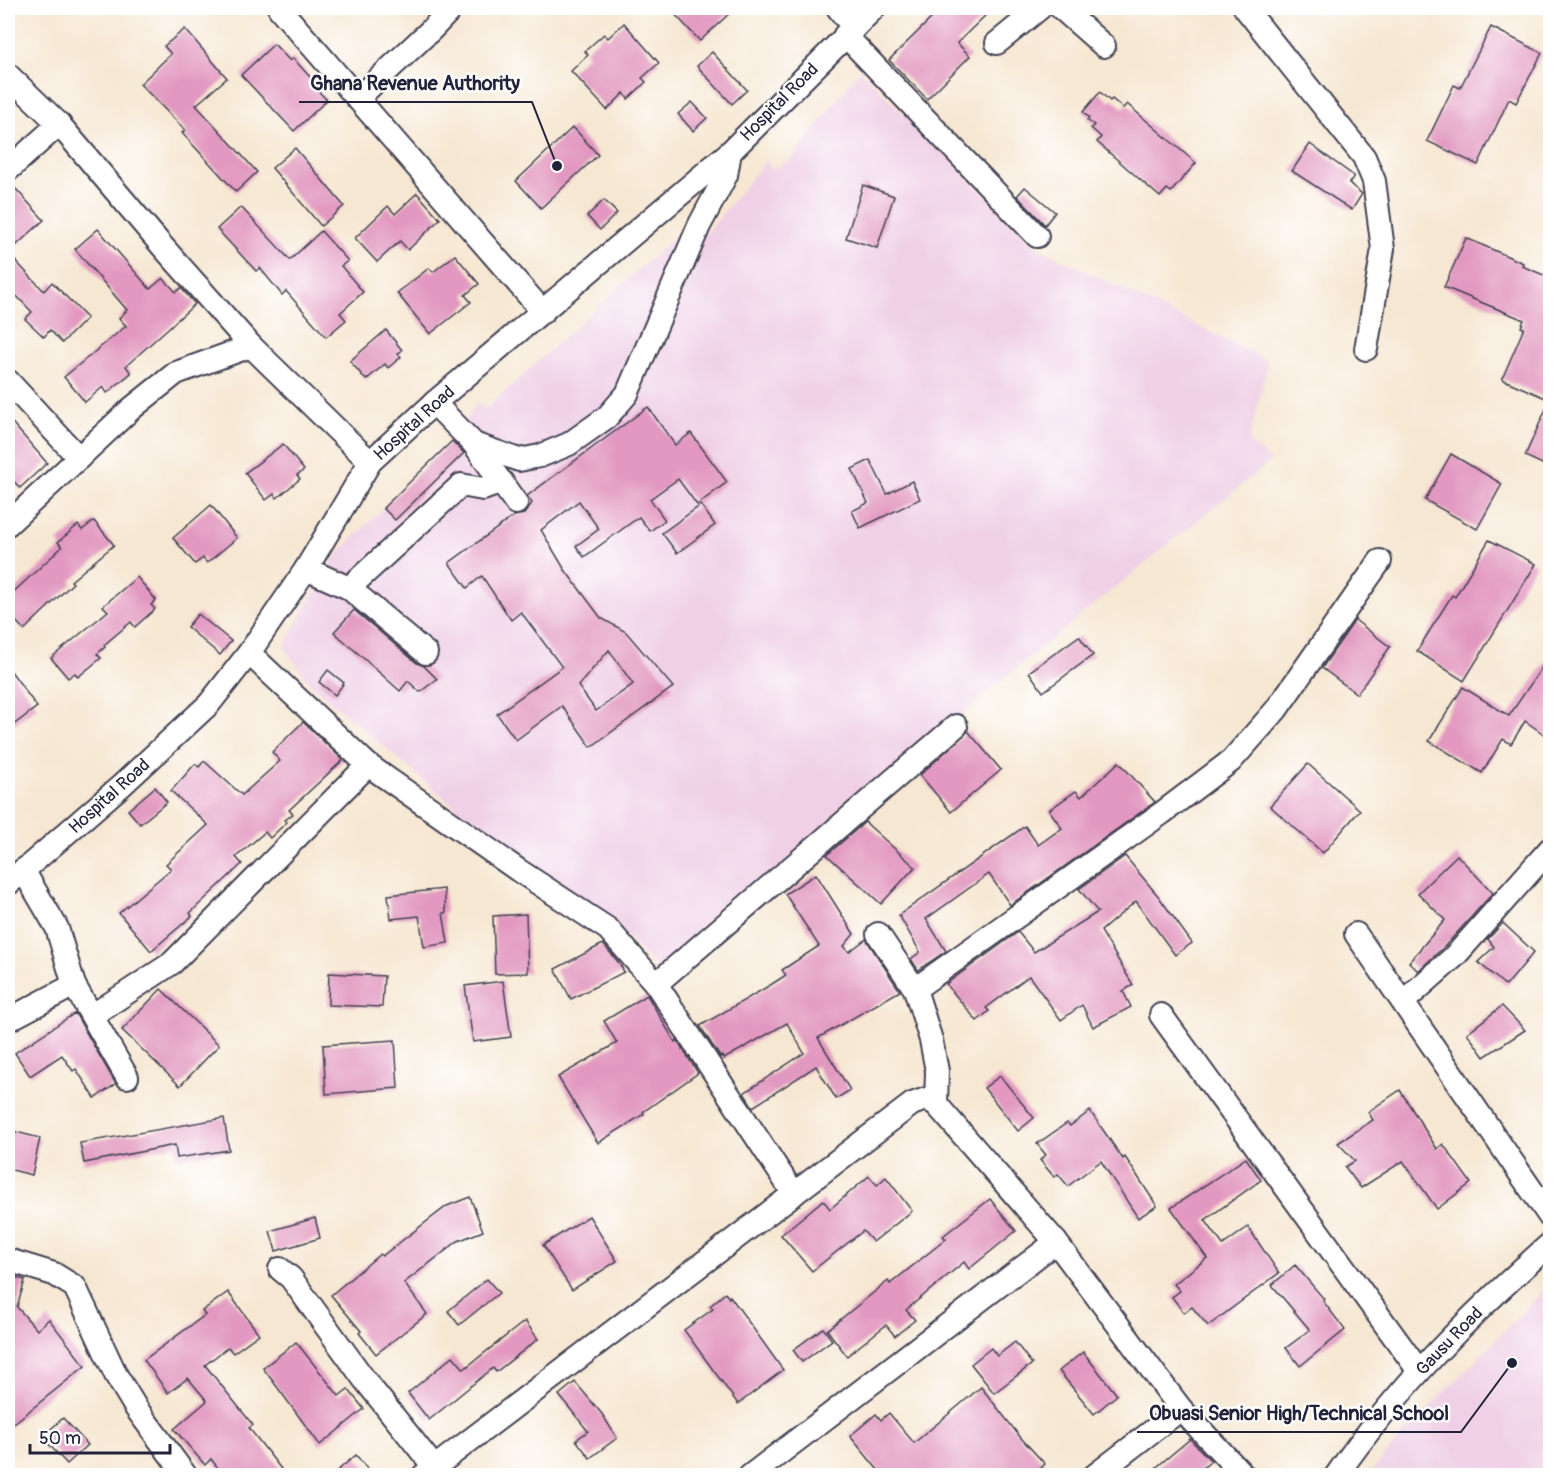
<svg xmlns="http://www.w3.org/2000/svg" width="1558" height="1483" font-family="Pangolin,sans-serif">
	<style>
		.built { fill: #efd0e6 }
		.building { fill: #e298c0; fill-rule: evenodd }
		.lines { fill: none; stroke-linecap: round; stroke-linejoin: round }
		.minor-casing { stroke: #424052; stroke-width: 26 }
		.minor { stroke: #fff; stroke-width: 22 }
		.labels { text-anchor: middle; stroke-width: 4.5; stroke-linejoin: round; paint-order: stroke }
		.street-label { font-size: 18px; fill: #22223b; stroke: #fff }
		.leader { fill: none; stroke: #22223b; stroke-width: 2 }
		.callout-dot { fill: #22223b; stroke: #fff; stroke-width: 2 }
		.callout-label { font-size: 20px; text-anchor: middle; font-weight: bold; fill: #22223b; stroke: #fff; stroke-width: 4.5; stroke-linejoin: round; paint-order: stroke }
	</style>
	<rect width="100%" height="100%" fill="#fff"/>
	<filter id="ink" filterUnits="userSpaceOnUse"><feTurbulence type="fractalNoise" baseFrequency=".0167" numOctaves="2"/><feDisplacementMap in="SourceGraphic" scale="12" xChannelSelector="R" yChannelSelector="G"/><feConvolveMatrix kernelMatrix="1 2 1 2 8 2 1 2 1" color-interpolation-filters="sRGB"/></filter>
	<filter id="wash" filterUnits="userSpaceOnUse"><feTurbulence type="fractalNoise" baseFrequency=".008" numOctaves="4" result="noise"/><feDisplacementMap in="SourceGraphic" scale="24" xChannelSelector="R" yChannelSelector="G"/><feGaussianBlur stdDeviation="1.35" result="paint"/><feColorMatrix in="noise" values="0 0 0 0 0 0 0 0 0 0 0 0 0 0 0 0 0 1.4 0 .05"/><feComposite in="paint" operator="in"/></filter>
	<g filter="url(#wash)">
		<rect width="100%" height="100%" fill="#f6e7d2"/>
		<g class="built">
			<polygon points="860,70 1037,247 1268,361 1249,442 1271,461 999,682 661,973 619,928 488,835 310,684 284,647 316,589 326,587 333,574 330,565 339,552 455,438 476,404 487,408 693,220 707,233 766,160 771,169 790,161"/>
			<polygon points="1550,1284 1550,1475 1369,1475 1397,1441"/>
		</g>
		<g id="blocks">
			<g class="building">
				<polygon points="669,8 735,8 700,41"/>
				<polygon points="942,8 993,8 957,43 970,56 927,99 889,60"/>
				<polygon points="624,23 659,63 642,78 646,82 628,99 624,93 607,110 571,71 588,55 585,51 604,34 608,38"/>
				<polygon points="1491,27 1542,53 1516,103 1509,99 1478,165 1427,141 1454,85 1460,88"/>
				<polygon points="185,29 227,78 196,105 257,172 236,192 182,133 185,130 140,84 171,54 164,46"/>
				<polygon points="274,44 290,61 293,58 320,88 318,91 327,100 294,131 241,75"/>
				<polygon points="712,52 747,90 732,104 697,66"/>
				<polygon points="1100,92 1110,101 1112,99 1123,108 1127,104 1196,163 1171,192 1167,189 1160,197 1097,142 1101,137 1091,128 1094,125 1087,120 1089,118 1083,112"/>
				<polygon points="692,102 707,118 693,131 678,114"/>
				<polygon points="573,127 598,155 541,208 516,181"/>
				<polygon points="1310,144 1354,176 1349,183 1362,194 1352,210 1292,171"/>
				<polygon points="295,148 344,206 321,226 272,168"/>
				<polygon points="863,185 894,196 877,248 846,238"/>
				<polygon points="1025,187 1055,212 1045,225 1017,196"/>
				<polygon points="16,189 44,220 8,253 44,291 52,282 87,318 62,343 50,330 44,337 25,319 32,312 8,287 8,197"/>
				<polygon points="417,193 440,219 408,250 400,241 377,262 355,238 388,206 395,214"/>
				<polygon points="604,200 617,213 600,230 587,216"/>
				<polygon points="241,207 290,260 321,231 348,261 341,266 363,292 340,313 346,320 326,337 286,291 282,295 260,268 256,271 217,229"/>
				<polygon points="98,229 150,289 163,278 176,292 181,288 195,304 126,366 131,373 107,393 103,387 85,402 64,377 126,326 119,318 127,310 75,249"/>
				<polygon points="1466,238 1523,263 1522,266 1551,278 1551,468 1525,456 1550,400 1502,379 1524,328 1521,327 1524,320 1444,287"/>
				<polygon points="455,255 479,284 465,295 471,302 430,334 397,293 429,268 433,272"/>
				<polygon points="386,330 402,350 398,354 401,357 388,368 385,364 366,380 350,361"/>
				<path d="M 648,407 L 675,445 L 691,433 L 727,482 L 697,505 L 678,479 L 650,499 L 665,520 L 650,531 L 639,517 L 584,557 L 576,546 L 599,529 L 579,501 L 541,530 L 565,570 L 601,618 L 626,632 L 673,687 L 591,747 L 562,706 L 516,740 L 497,714 L 562,667 L 521,612 L 511,620 L 482,576 L 467,588 L 449,563 L 514,516 L 524,514 L 532,503 L 527,496 ZM 609,650 L 633,684 L 596,711 L 578,686 Z"/>
				<polygon points="8,418 47,463 20,488 8,475"/>
				<polygon points="452,441 464,453 395,520 383,508"/>
				<polygon points="283,444 304,470 297,475 300,479 277,498 274,494 266,500 245,473"/>
				<polygon points="1451,454 1502,484 1477,529 1425,500"/>
				<polygon points="870,460 887,494 912,481 920,499 860,528 852,511 868,503 852,469"/>
				<polygon points="211,505 237,538 207,563 203,558 195,564 173,538"/>
				<polygon points="701,505 715,525 677,553 662,533"/>
				<polygon points="94,521 114,545 71,581 73,583 24,630 8,612 8,597 62,547 58,542 78,525 82,530"/>
				<polygon points="1489,540 1536,564 1464,681 1417,651 1452,595 1455,597"/>
				<polygon points="137,577 156,600 151,605 155,609 135,627 131,622 104,645 105,647 97,654 101,658 78,677 75,673 68,678 51,658 108,611 103,606"/>
				<polygon points="354,610 417,663 424,666 437,679 420,692 408,681 400,691 334,632"/>
				<polygon points="198,614 231,641 220,655 187,627"/>
				<polygon points="1355,620 1390,647 1357,694 1322,668"/>
				<polygon points="1079,636 1093,655 1043,692 1029,672"/>
				<polygon points="1551,654 1551,739 1525,721 1511,744 1503,739 1482,773 1429,741 1463,687 1509,716"/>
				<polygon points="8,667 37,707 8,729"/>
				<polygon points="328,670 344,683 335,695 319,682"/>
				<polygon points="303,722 343,760 289,810 293,814 285,820 287,822 270,838 265,832 236,857 242,864 190,913 192,916 151,951 119,913 171,869 166,864 208,825 171,791 195,764 199,767 204,761 242,795 280,761 272,752"/>
				<polygon points="968,731 1001,770 951,812 920,775"/>
				<polygon points="1119,762 1155,802 1010,905 989,874 926,919 946,951 918,970 911,959 920,952 899,915 1025,826 1038,845 1062,828 1049,810 1076,791 1081,797"/>
				<polygon points="1308,764 1360,810 1323,853 1270,806"/>
				<polygon points="155,787 167,802 140,824 128,810"/>
				<polygon points="865,822 915,867 881,904 827,855"/>
				<polygon points="1457,855 1493,893 1445,946 1418,971 1409,962 1445,920 1418,893"/>
				<polygon points="1125,856 1159,897 1192,943 1175,955 1136,901 1101,931 1133,985 1123,991 1131,1007 1093,1027 1082,1005 1061,1020 1029,976 986,1008 989,1011 977,1021 946,984 1018,932 1034,952 1098,912 1079,889"/>
				<polygon points="816,874 854,934 844,946 849,952 866,939 900,991 818,1038 850,1090 836,1099 816,1066 753,1107 744,1093 804,1053 787,1023 724,1059 722,1056 720,1057 700,1026 772,984 786,975 782,970 819,946 785,894"/>
				<polygon points="444,889 446,913 443,913 448,943 424,947 419,916 391,919 388,895"/>
				<polygon points="526,914 528,973 495,974 493,916"/>
				<polygon points="1503,923 1534,952 1506,986 1478,962 1494,947 1488,939"/>
				<polygon points="603,944 619,963 624,972 571,999 555,969"/>
				<polygon points="329,973 384,976 382,1007 328,1005"/>
				<polygon points="503,981 511,1037 473,1042 465,986"/>
				<polygon points="161,989 219,1045 180,1086 122,1030"/>
				<polygon points="647,995 675,1042 677,1040 698,1073 643,1112 644,1114 598,1143 558,1077 617,1043 604,1021"/>
				<polygon points="1502,1006 1525,1030 1484,1057 1467,1033"/>
				<polygon points="75,1013 116,1084 95,1098 76,1069 73,1071 62,1055 30,1076 15,1053"/>
				<polygon points="395,1040 398,1088 326,1094 323,1045"/>
				<polygon points="1000,1076 1034,1118 1018,1131 984,1088"/>
				<polygon points="1400,1090 1437,1149 1443,1144 1471,1183 1437,1209 1403,1161 1361,1188 1345,1167 1355,1161 1338,1143 1373,1120 1368,1112"/>
				<polygon points="1090,1111 1123,1159 1125,1157 1157,1206 1138,1218 1101,1161 1068,1186 1058,1174 1054,1177 1040,1160 1046,1155 1037,1144 1067,1123 1070,1126"/>
				<polygon points="224,1118 229,1150 177,1158 175,1145 84,1163 80,1143"/>
				<polygon points="8,1130 40,1138 32,1175 8,1169"/>
				<polygon points="1246,1158 1261,1180 1205,1220 1223,1245 1248,1227 1279,1273 1208,1326 1192,1307 1184,1313 1172,1297 1180,1291 1174,1284 1207,1258 1171,1208"/>
				<polygon points="869,1176 877,1185 886,1177 912,1211 873,1242 863,1231 812,1271 781,1235 823,1200 830,1209"/>
				<polygon points="470,1197 483,1231 458,1241 404,1283 427,1314 376,1354 359,1333 361,1331 331,1295 380,1254 382,1256 447,1206"/>
				<polygon points="990,1199 1016,1231 969,1269 964,1262 906,1310 915,1320 895,1336 886,1325 847,1356 827,1330 888,1281 890,1284 946,1239 943,1236"/>
				<polygon points="589,1216 617,1261 572,1290 543,1245"/>
				<polygon points="315,1218 320,1238 276,1251 270,1231"/>
				<polygon points="1295,1265 1324,1299 1323,1301 1345,1330 1300,1366 1286,1348 1310,1330 1272,1285"/>
				<polygon points="8,1275 25,1280 17,1307 37,1330 49,1319 85,1366 8,1428"/>
				<polygon points="487,1279 499,1293 459,1325 448,1311"/>
				<polygon points="228,1292 259,1334 233,1353 228,1347 205,1365 253,1425 249,1428 281,1469 273,1476 224,1476 211,1459 205,1465 174,1429 207,1401 188,1378 168,1393 144,1360 205,1315 202,1311"/>
				<polygon points="725,1293 729,1298 730,1296 783,1370 738,1404 684,1330 713,1309 710,1306"/>
				<polygon points="525,1321 538,1339 496,1372 493,1368 429,1420 408,1393 453,1356 464,1369"/>
				<polygon points="823,1328 832,1340 802,1362 793,1350"/>
				<polygon points="296,1342 339,1396 348,1389 364,1409 320,1445 263,1368"/>
				<polygon points="1015,1342 1032,1364 994,1393 971,1364 991,1348 997,1356"/>
				<polygon points="1083,1352 1117,1395 1094,1414 1059,1371"/>
				<polygon points="575,1382 602,1414 617,1438 590,1458 576,1440 588,1431 559,1395"/>
				<polygon points="981,1387 1021,1438 1045,1464 1033,1476 883,1476 850,1436 876,1414 881,1420 889,1413 914,1443"/>
				<polygon points="63,1418 88,1445 67,1464 42,1437"/>
				<polygon points="1190,1439 1211,1461 1194,1476 1146,1476"/>
				<polygon points="356,1455 373,1476 331,1476"/>
			</g>
		</g>
	</g>
	<g filter="url(#ink)">
		<use href="#blocks" fill-opacity="0" stroke="#424052" stroke-width="1.5"/>
		<g class="lines">
			<g class="minor-casing">
				<g id="minor">
					<polyline points="279,8 543,312"/>
					<polyline points="838,8 853,27"/>
					<polyline points="1061,8 1104,46"/>
					<polyline points="1245,8 1364,157 1374,181 1383,249 1366,349"/>
					<polyline points="845,35 1037,236"/>
					<polyline points="997,43 1040,8"/>
					<polyline points="8,75 59,124 163,247 251,346 370,462"/>
					<polyline points="358,98 431,30 452,8"/>
					<polyline points="8,170 59,124"/>
					<polyline points="8,381 79,458"/>
					<polyline points="434,403 474,444 516,503"/>
					<polyline points="474,444 519,460 540,456 569,444 607,417 627,394 699,226 726,175 730,152"/>
					<polyline points="8,524 131,409 176,373 251,346"/>
					<polyline points="306,569 349,588"/>
					<polyline points="249,653 368,765 518,870 608,929 656,984 794,1194"/>
					<polyline points="426,653 349,588 461,485 483,489 502,482"/>
					<polyline points="23,870 57,928 74,985 127,1077"/>
					<polyline points="8,884 122,785 209,704 249,653 306,569 370,462 434,403 730,152 874,8"/>
					<polyline points="878,934 915,989 931,1040 937,1071 936,1104"/>
					<polyline points="1356,934 1550,1217"/>
					<polyline points="656,984 956,726"/>
					<polyline points="915,989 1162,813 1231,761 1276,710 1380,561"/>
					<polyline points="1403,1002 1455,956 1550,849"/>
					<polyline points="93,1015 172,963 368,765"/>
					<polyline points="1161,1015 1419,1371"/>
					<polyline points="8,1020 74,985"/>
					<polyline points="8,1260 54,1274 75,1287 116,1375 136,1408 186,1476"/>
					<polyline points="280,1269 291,1278 364,1379 434,1467"/>
					<polyline points="423,1476 912,1104 926,1099 936,1104 1056,1242 1181,1409 1244,1476"/>
					<polyline points="750,1476 1056,1242"/>
					<polyline points="1094,1476 1181,1409"/>
					<path d="M 1336,1476 C 1396,1389 1471,1314 1550,1244"/>
				</g>
			</g>
			<use href="#minor" class="minor"/>
		</g>
	</g>
	<g class="labels">
		<g class="street-label">
			<text transform="translate(779 102) rotate(-45)" y="6">Hospital Road</text>
			<text transform="translate(414 423) rotate(-42)" y="6">Hospital Road</text>
			<text transform="translate(109 796) rotate(-42)" y="6">Hospital Road</text>
			<text transform="translate(1449 1341) rotate(-46)" y="6">Gausu Road</text>
		</g>
	</g>
	<path class="leader" d="M557 166L532 102H299M1512 1363L1461 1432H1137"/>
	<g class="callout-dot">
		<circle cx="557" cy="166" r="6"/>
		<circle cx="1512" cy="1363" r="6"/>
	</g>
	<g class="callout-label">
		<text x="415" y="90">Ghana Revenue Authority</text>
		<text x="1299" y="1420">Obuasi Senior High/Technical School</text>
	</g>
	<rect width="1558" height="1483" fill="none" stroke="#fff" stroke-width="30"/>
	<path d="M30 1444v9h140v-9" fill="none" stroke="#22223b" stroke-width="3"/>
	<text x="39" y="1444" font-size="18" fill="#22223b" stroke="#ffffff" stroke-width="4.5" paint-order="stroke">50 m</text>
</svg>
